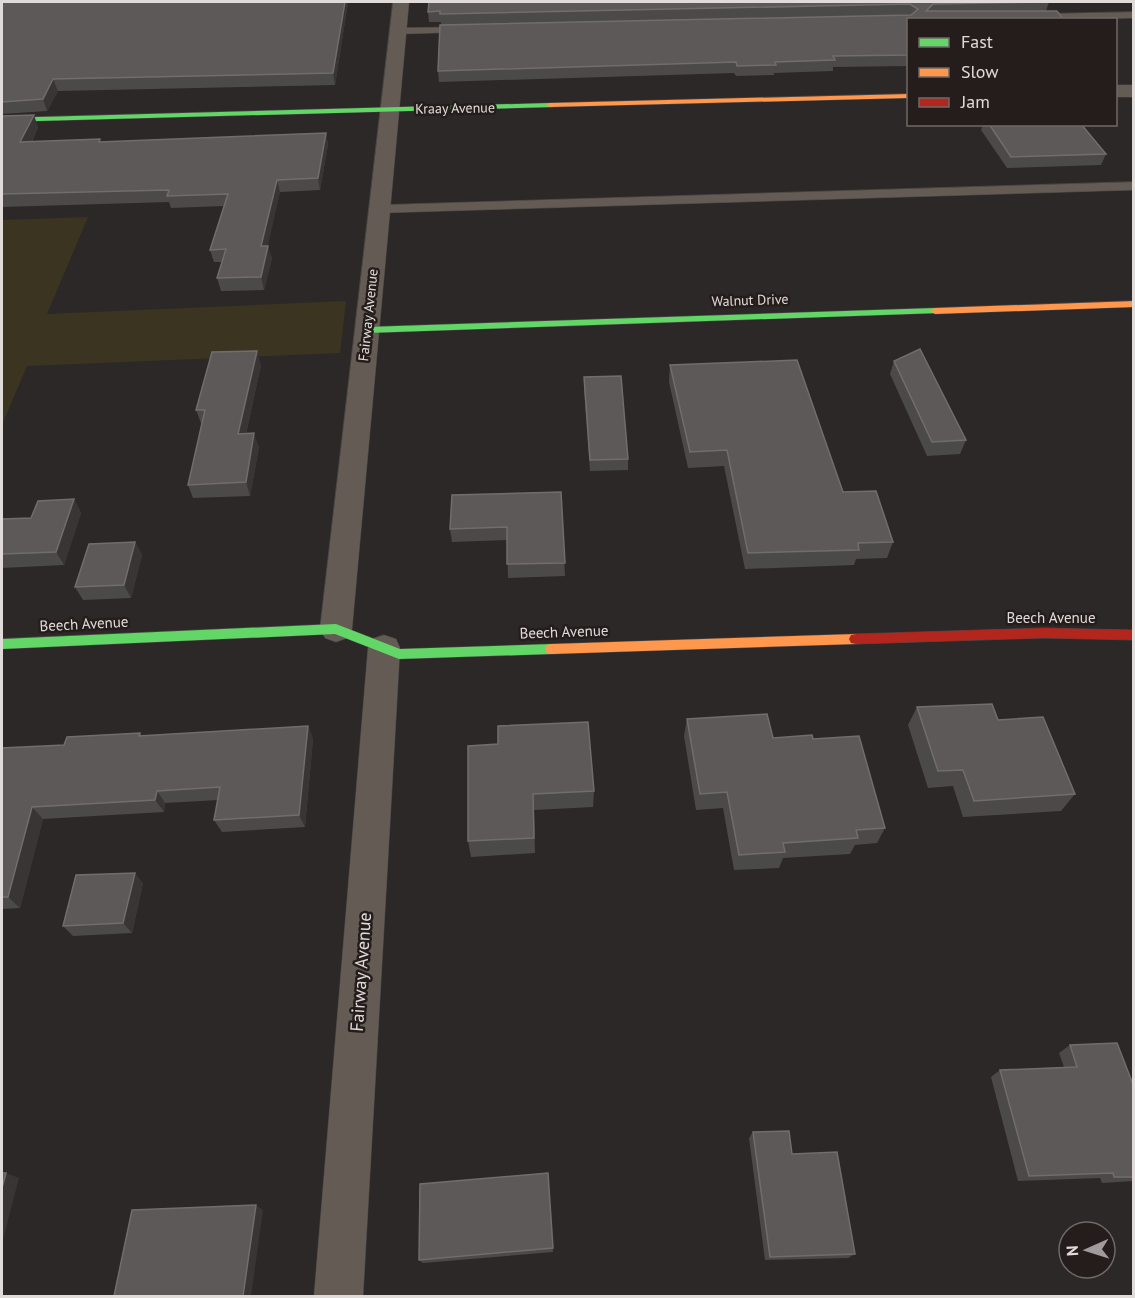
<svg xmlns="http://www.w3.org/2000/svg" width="1135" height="1298" font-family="'PT Sans',sans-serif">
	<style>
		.green { fill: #3b3421 }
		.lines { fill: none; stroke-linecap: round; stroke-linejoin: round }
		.lane-casing { stroke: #484544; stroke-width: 1 }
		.street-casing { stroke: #484544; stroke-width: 1 }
		.fast-casing { stroke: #484544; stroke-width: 1 }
		.slow-casing { stroke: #484544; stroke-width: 1 }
		.jam-casing { stroke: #484544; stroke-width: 1 }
		.lane { fill: #635b54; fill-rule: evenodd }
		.street { fill: #635b54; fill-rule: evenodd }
		.fast { fill: #63d668; fill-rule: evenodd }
		.slow { fill: #ff974d; fill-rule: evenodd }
		.jam { fill: #b3261e; fill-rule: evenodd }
		.wall { fill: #4c4949 }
		.shaded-wall { fill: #393535 }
		.building { fill: #5c5958; stroke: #716d6c; stroke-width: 1.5 }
		.labels { text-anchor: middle; stroke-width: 5; stroke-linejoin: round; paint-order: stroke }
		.far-street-label { font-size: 14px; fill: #e0dbd9; stroke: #241d1b }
		.street-label { font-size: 15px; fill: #e0dbd9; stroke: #241d1b }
		.near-street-label { font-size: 18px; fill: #e0dbd9; stroke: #241d1b }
	</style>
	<rect width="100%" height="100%" fill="#2c2827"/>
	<polygon class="green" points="88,217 47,314 346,301 340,353 27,366 2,425 2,220"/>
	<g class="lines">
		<g class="lane-casing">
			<g id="lane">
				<polygon points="1134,12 1134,18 1032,20 1029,17 1034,14"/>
				<polygon points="465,27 469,28 469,32 398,34 393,31 398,28"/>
				<polygon points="1134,182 1134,190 380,213 373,209 380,205"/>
			</g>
		</g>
		<g class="street-casing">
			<g id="street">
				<polygon points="393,2 409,2 352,629 347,638 336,642 325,638 320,629"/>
				<rect x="1116" y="85" width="18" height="12"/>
				<polygon points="384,635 396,639 400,648 363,1296 314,1296 368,648 372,639"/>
			</g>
		</g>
		<g class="fast-casing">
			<g id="fast">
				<polygon points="550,103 553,103 553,107 2,122 2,118"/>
				<polygon points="935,308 939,309 939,313 367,333 362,330 367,327"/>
				<polygon points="336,624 400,649 552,644 557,645 559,649 557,653 552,654 399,659 335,634 2,649 2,639"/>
			</g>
		</g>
		<g class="slow-casing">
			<g id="slow">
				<polygon points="908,94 908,98 550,107 546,105 550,103"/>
				<polygon points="1134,301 1134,307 935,314 930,311 935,308"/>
				<polygon points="856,634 861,635 863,639 861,643 856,644 552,654 547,653 545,649 547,645 552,644"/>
			</g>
		</g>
		<g class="jam-casing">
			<polygon id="jam" points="1044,628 1134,630 1134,640 1044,638 856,644 851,643 849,639 851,635 856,634"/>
		</g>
		<use href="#lane" class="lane"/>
		<use href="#street" class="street"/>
		<use href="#fast" class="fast"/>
		<use href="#slow" class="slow"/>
		<use href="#jam" class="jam"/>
	</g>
	<g class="wall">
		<polygon points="2,2 348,2 335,85 58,91 47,111 2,114"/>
		<polygon points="1049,2 1046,11 909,20 909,66 833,67 833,71 774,73 774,75 736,76 734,73 439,82 438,71 441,22 429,22 428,12"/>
		<polygon points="2,116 38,127 32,142 101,142 326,133 328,145 320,190 280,192 267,246 272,258 264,290 221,291 217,278 222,262 214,262 210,250 224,206 171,208 169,202 2,207"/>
		<polygon points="983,124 1081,124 1106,154 1101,165 1007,168 981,130"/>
		<polygon points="894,361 966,440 960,454 927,456 890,374"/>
		<polygon points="261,365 246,434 259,447 250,496 193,498 188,485 202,423 201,423 196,410"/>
		<polygon points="670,365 843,492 893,542 887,558 856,559 854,565 745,569 724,466 688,468 669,382"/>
		<polygon points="584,377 628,459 628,470 590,471 584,388"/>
		<polygon points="561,492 565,576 508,578 507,540 452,542 450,529"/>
		<polygon points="74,499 81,513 64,565 2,568 2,519 31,518"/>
		<polygon points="135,542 142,555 131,598 83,600 75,587"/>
		<polygon points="917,707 998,720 1075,794 1061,811 963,817 953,786 928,788 908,725"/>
		<polygon points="687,719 773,738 813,739 885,828 877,843 855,845 850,854 783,858 779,868 734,870 723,808 696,810 684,736"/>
		<polygon points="308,726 313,739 305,827 222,832 214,820 218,800 165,803 164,812 43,819 20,908 2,909 2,748 64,745 140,733 142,736"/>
		<polygon points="468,746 594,791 593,807 534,810 535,853 471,857 468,841"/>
		<polygon points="143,883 132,933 73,936 63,926"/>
		<polygon points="1070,1045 1134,1087 1134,1181 1102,1183 1100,1178 1018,1181 991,1077 1000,1070 1064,1067 1059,1053"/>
		<polygon points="753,1132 855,1254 848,1258 765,1260 749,1138"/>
		<polygon points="548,1173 553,1252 423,1263 419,1260"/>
	</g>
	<g class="shaded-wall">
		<polygon points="345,2 348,2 335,85 333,73"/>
		<polygon points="53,79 58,91 47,111 43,99"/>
		<polygon points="34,115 38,127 26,154 20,142"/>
		<polygon points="326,133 328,145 320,190 318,178"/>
		<polygon points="277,180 280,192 265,259 261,246"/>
		<polygon points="268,246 272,258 264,290 261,277"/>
		<polygon points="257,351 261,365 243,447 238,434"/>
		<polygon points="254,433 259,447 250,496 246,482"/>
		<polygon points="74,499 81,513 64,565 56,552"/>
		<polygon points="135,542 142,555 131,598 124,585"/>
		<polygon points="308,726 313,739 305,827 299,815"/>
		<polygon points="157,791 165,803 164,812 155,800"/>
		<polygon points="32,807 43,819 20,908 8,897"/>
		<polygon points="135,873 143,883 132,933 123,923"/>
		<polygon points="6,1173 19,1178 2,1243 2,1188"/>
		<polygon points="256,1205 263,1210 251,1296 243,1296"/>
	</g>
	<g class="building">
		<polygon points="2,2 345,2 333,73 53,79 43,99 2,102"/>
		<polygon points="429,2 1049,2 933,4 926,11 1057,11 1064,20 909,20 909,55 833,56 835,60 775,62 776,65 737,66 736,62 438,71 440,25 911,15 918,9 910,4 440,14 440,11 428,12"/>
		<polygon points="34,115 20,142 100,139 99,142 326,133 318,178 277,180 261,246 268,246 261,277 217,278 226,249 210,250 228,194 167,196 169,190 2,194 2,116"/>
		<polygon points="989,124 1081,124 1106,154 1011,157"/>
		<polygon points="920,349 966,440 932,442 894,361"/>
		<polygon points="257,351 238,434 254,433 246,482 188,485 205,410 196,410 212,352"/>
		<polygon points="797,360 843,492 876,491 893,542 858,543 859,550 748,553 727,450 690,452 670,365"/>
		<polygon points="621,376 628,459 590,460 584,377"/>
		<polygon points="561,492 565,563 507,564 507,527 450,529 452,495"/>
		<polygon points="74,499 56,552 2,554 2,519 31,518 38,501"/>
		<polygon points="135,542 124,585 75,587 89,544"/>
		<polygon points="992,704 998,720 1043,717 1075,794 974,801 963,770 938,771 917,707"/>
		<polygon points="767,714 773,738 812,735 813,739 859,736 885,828 856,830 858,838 783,843 785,852 739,855 727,792 700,794 687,719"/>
		<polygon points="588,722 594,791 533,794 534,838 468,841 468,746 498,744 498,726"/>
		<polygon points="308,726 299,815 214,820 220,787 157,791 155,800 32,807 8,897 2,897 2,748 64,745 67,737 140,733 139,736"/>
		<polygon points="135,873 123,923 63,926 76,875"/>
		<polygon points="1117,1043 1134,1087 1134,1177 1114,1177 1113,1173 1029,1176 1000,1070 1077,1067 1070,1045"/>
		<polygon points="789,1131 792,1154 837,1152 855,1254 770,1257 753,1132"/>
		<polygon points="2,1173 6,1173 2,1188"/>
		<polygon points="548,1173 553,1248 419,1260 420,1184"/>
		<polygon points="256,1205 243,1296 114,1296 132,1210"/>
	</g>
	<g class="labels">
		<g class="far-street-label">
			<text transform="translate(455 108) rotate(-1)" y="5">Kraay Avenue</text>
			<text transform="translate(750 300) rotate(-2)" y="5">Walnut Drive</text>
			<text transform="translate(368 315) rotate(-84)" y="5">Fairway Avenue</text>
		</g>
		<g class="street-label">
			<text x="1051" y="623">Beech Avenue</text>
			<text transform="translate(84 624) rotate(-3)" y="5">Beech Avenue</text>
			<text transform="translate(564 632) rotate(-2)" y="5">Beech Avenue</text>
		</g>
		<g class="near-street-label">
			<text transform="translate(361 972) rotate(-86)" y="6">Fairway Avenue</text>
		</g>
	</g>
	<rect width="1135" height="1298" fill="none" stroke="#e0dbd9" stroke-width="6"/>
	<rect x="907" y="18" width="210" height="108" fill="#241d1b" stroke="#6f6967" stroke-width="1.5"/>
	<rect x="919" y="38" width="30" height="9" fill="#63d668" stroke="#6f6967" stroke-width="1.5"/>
	<text x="961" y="48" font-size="18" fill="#e0dbd9">Fast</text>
	<rect x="919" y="68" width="30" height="9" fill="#ff974d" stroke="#6f6967" stroke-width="1.5"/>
	<text x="961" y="78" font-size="18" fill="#e0dbd9">Slow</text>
	<rect x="919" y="98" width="30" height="9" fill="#b3261e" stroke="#6f6967" stroke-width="1.5"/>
	<text x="961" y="108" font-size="18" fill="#e0dbd9">Jam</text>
	<g transform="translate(1087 1250) rotate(267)"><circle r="28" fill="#241d1b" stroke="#6f6967" stroke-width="1.5"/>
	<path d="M0-4.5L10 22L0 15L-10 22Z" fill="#a19c9b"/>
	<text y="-9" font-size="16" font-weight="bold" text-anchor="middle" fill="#e0dbd9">N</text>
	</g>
</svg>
